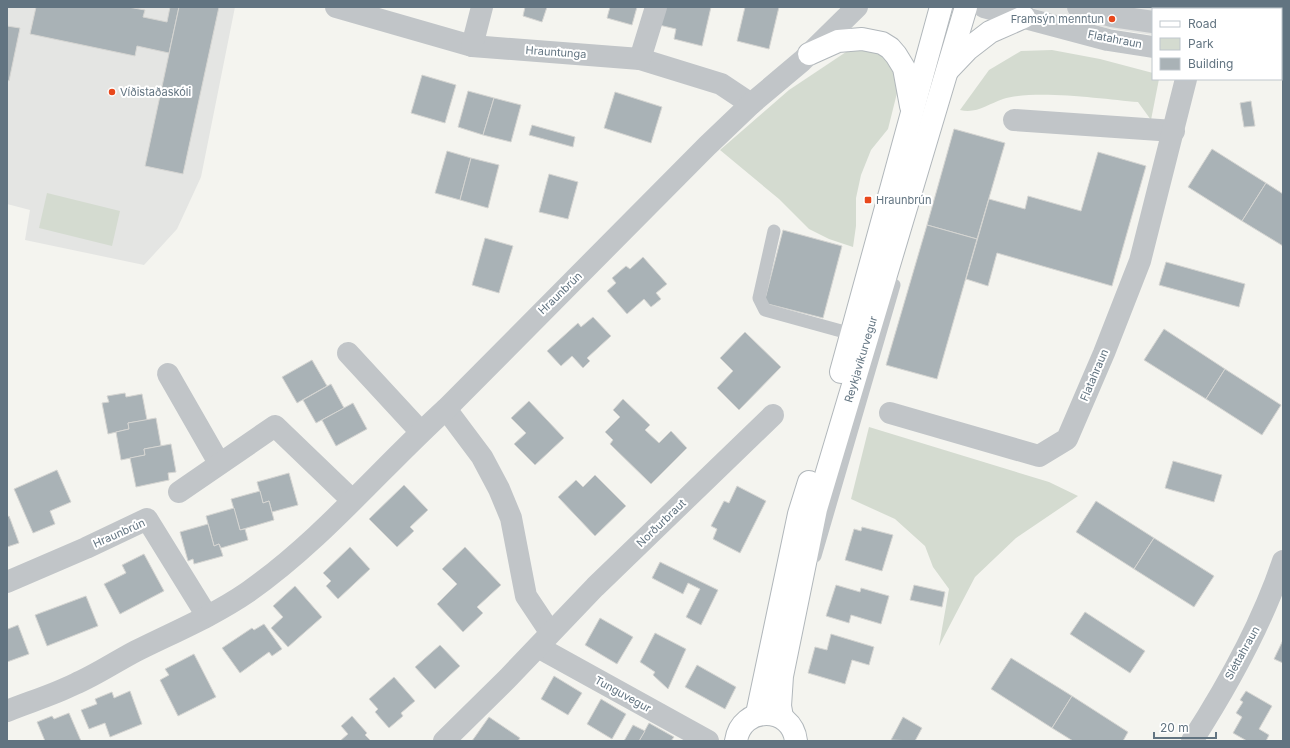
<svg xmlns="http://www.w3.org/2000/svg" width="1290" height="748" font-family="Inter,sans-serif">
	<style>
		.built { fill: #e4e5e3 }
		.green { fill: #d4dbd0 }
		.building { fill: #a9b2b6; stroke: #d5d5d2 }
		.lines { fill: none; stroke-linecap: round; stroke-linejoin: round }
		.secondary-casing { stroke: #b1b7bb; stroke-width: 24 }
		.service { stroke: #c1c5c8; stroke-width: 13 }
		.minor { stroke: #c1c5c8; stroke-width: 22 }
		.tertiary { stroke: #c1c5c8; stroke-width: 22 }
		.secondary { stroke: #fff; stroke-width: 22 }
		.poi-dot { fill: #e8481c; stroke: #fff; stroke-width: 1.5 }
		.labels { text-anchor: middle; stroke-width: 4; stroke-linejoin: round; paint-order: stroke }
		.poi-label { font-size: 11px; fill: #627481; stroke: #fff; text-anchor: start }
		.street-label { font-size: 11px; fill: #627481; stroke: #fff }
	</style>
	<rect width="100%" height="100%" fill="#f4f4ef"/>
	<g class="built">
		<polygon points="7,7 235,7 201,177 177,229 144,265 25,240 30,210 7,204"/>
		<polygon points="1027,7 1283,7 1283,37 1281,38 1281,9 1153,9 1153,35 1107,28"/>
	</g>
	<g class="green">
		<polygon points="861,49 876,52 886,57 897,72 899,85 888,129 871,150 861,175 856,198 856,226 853,247 829,239 809,229 779,199 720,150 789,90 849,50"/>
		<path d="M 1052,50 L 1100,59 L 1153,73 L 1153,79 L 1159,79 L 1151,120 L 1138,102 C 1103,99 1035,89 1003,99 C 988,104 977,114 960,110 L 989,70 L 1021,51 Z"/>
		<polygon points="47,193 120,211 112,246 39,228"/>
		<polygon points="869,427 1049,482 1078,496 1016,538 975,577 939,646 949,589 933,567 925,546 895,519 851,499"/>
	</g>
	<g class="building">
		<polygon points="36,7 128,7 145,10 143,17 167,22 170,7 179,7 169,53 137,46 135,56 30,34"/>
		<polygon points="179,7 219,7 183,174 145,166"/>
		<polygon points="525,7 547,7 542,22 523,16"/>
		<polygon points="610,7 637,7 632,25 607,18"/>
		<polygon points="664,7 711,7 702,46 674,39 676,29 659,25"/>
		<polygon points="745,7 779,7 769,49 737,41"/>
		<polygon points="7,26 20,28 9,81 7,80"/>
		<polygon points="422,75 456,85 445,123 411,113"/>
		<polygon points="468,91 494,98 483,135 458,127"/>
		<polygon points="615,92 662,107 651,143 604,128"/>
		<polygon points="494,98 521,105 511,142 483,135"/>
		<polygon points="1251,101 1255,126 1244,127 1240,103"/>
		<polygon points="532,125 575,137 573,147 529,135"/>
		<polygon points="954,129 1005,143 977,239 927,225"/>
		<polygon points="1212,149 1266,183 1242,221 1188,187"/>
		<polygon points="447,151 471,158 460,200 435,193"/>
		<polygon points="1098,152 1146,166 1112,286 997,253 988,286 966,279 989,199 1025,209 1028,196 1081,211"/>
		<polygon points="471,158 499,165 488,208 460,200"/>
		<polygon points="549,174 578,182 568,219 539,212"/>
		<polygon points="1266,183 1283,194 1283,246 1242,221"/>
		<polygon points="927,225 977,239 937,379 886,365"/>
		<polygon points="783,230 842,246 823,318 764,303"/>
		<polygon points="485,238 513,246 499,293 472,285"/>
		<polygon points="643,257 667,284 656,293 661,299 651,307 644,299 627,314 607,291 616,283 612,278 626,266 630,269"/>
		<polygon points="1166,262 1245,284 1239,307 1159,285"/>
		<polygon points="593,317 611,336 587,358 590,361 583,368 572,356 561,366 547,351 578,323 581,327"/>
		<polygon points="1164,329 1225,369 1206,399 1144,360"/>
		<polygon points="745,332 781,367 739,410 717,388 733,371 720,358"/>
		<polygon points="312,360 327,386 297,403 282,377"/>
		<polygon points="1225,369 1281,405 1262,435 1206,399"/>
		<polygon points="331,384 344,408 316,423 303,400"/>
		<polygon points="125,393 126,397 142,394 147,420 128,423 129,429 108,434 102,403 109,402 107,396"/>
		<polygon points="623,399 650,425 645,430 659,443 671,431 687,448 651,484 610,444 613,440 605,432 620,417 613,410"/>
		<polygon points="529,401 564,438 535,465 514,444 526,433 511,418"/>
		<polygon points="353,403 367,429 336,446 322,420"/>
		<polygon points="156,418 161,446 144,449 145,455 121,460 116,432 129,429 128,423"/>
		<polygon points="171,444 176,472 168,473 169,480 136,487 130,458 145,455 144,449"/>
		<polygon points="1173,461 1222,475 1214,502 1165,488"/>
		<polygon points="57,470 71,502 50,511 55,524 33,533 14,489"/>
		<polygon points="289,473 298,505 272,512 269,501 263,503 257,482"/>
		<polygon points="595,475 626,506 595,536 558,497 576,480 583,487"/>
		<polygon points="404,485 428,510 410,527 414,531 397,547 369,519"/>
		<polygon points="737,486 766,501 740,553 713,539 717,529 711,526 724,501 729,503"/>
		<polygon points="260,491 263,503 269,501 274,520 240,530 231,499"/>
		<polygon points="1096,501 1154,538 1134,569 1076,532"/>
		<polygon points="234,508 240,530 245,529 248,540 221,548 219,544 214,546 206,516"/>
		<polygon points="9,516 19,543 7,547 7,517"/>
		<polygon points="208,524 214,546 219,544 223,556 194,564 193,559 188,561 180,532"/>
		<polygon points="862,527 893,535 882,571 845,560 854,529 861,531"/>
		<polygon points="1154,538 1214,576 1194,607 1134,569"/>
		<polygon points="350,547 370,569 338,599 326,586 331,581 323,573"/>
		<polygon points="465,547 501,585 477,607 483,613 463,632 437,604 457,584 442,569"/>
		<polygon points="144,554 164,591 120,614 104,584 126,573 122,565"/>
		<polygon points="660,562 718,590 701,625 686,617 700,589 688,583 683,594 652,578"/>
		<polygon points="836,585 860,592 861,588 889,596 881,624 851,615 849,623 826,616"/>
		<polygon points="914,585 945,592 942,607 910,600"/>
		<polygon points="295,586 322,617 288,647 271,628 283,617 273,606"/>
		<polygon points="86,596 98,626 47,646 35,615"/>
		<polygon points="1085,612 1145,651 1130,673 1070,634"/>
		<polygon points="600,618 633,637 617,664 585,645"/>
		<polygon points="264,624 282,649 272,656 269,652 240,673 222,648 252,628 254,630"/>
		<polygon points="18,625 29,654 7,662 7,626 8,629"/>
		<polygon points="655,633 686,649 668,689 653,675 655,672 640,662"/>
		<polygon points="831,634 874,647 869,665 852,660 845,684 808,673 815,647 827,650"/>
		<polygon points="1283,640 1283,663 1274,659"/>
		<polygon points="440,645 460,666 435,689 415,667"/>
		<polygon points="194,654 216,697 178,716 160,680 169,675 165,669"/>
		<polygon points="1011,658 1072,696 1052,728 991,689"/>
		<polygon points="697,665 736,687 725,709 685,687"/>
		<polygon points="554,676 582,693 568,715 541,699"/>
		<polygon points="394,677 415,701 401,713 403,716 389,728 375,712 378,709 369,699"/>
		<polygon points="130,691 142,724 110,737 105,723 89,729 81,710 97,704 95,699 112,692 114,698"/>
		<polygon points="1246,691 1272,706 1259,729 1269,735 1266,741 1247,741 1233,733 1242,717 1236,713 1243,702 1240,700"/>
		<polygon points="1072,696 1128,732 1123,741 1073,741 1052,728"/>
		<polygon points="601,699 626,714 612,739 587,724"/>
		<polygon points="69,713 81,741 45,741 37,722 52,716 54,719"/>
		<polygon points="352,716 367,733 365,735 371,741 340,741 348,734 341,726"/>
		<polygon points="489,717 520,738 518,741 472,741"/>
		<polygon points="903,717 922,728 915,741 891,740"/>
		<polygon points="649,723 674,737 671,741 639,741"/>
		<polygon points="633,725 645,731 639,741 624,741"/>
	</g>
	<g class="lines">
		<g class="secondary-casing">
			<g id="secondary">
				<polyline points="809,54 838,41 862,39 882,43 890,48 896,55 904,68 911,106"/>
				<polyline points="948,70 968,49 990,32 1024,17"/>
				<polyline points="841,372 941,7"/>
				<polyline points="757,714 799,514 809,482"/>
				<path id="s1" d="M 782,717 L 780,706 L 782,676 L 816,509 L 966,7"/>
				<path d="M 736,741 C 741,705 792,705 796,741"/>
			</g>
		</g>
		<g class="service">
			<polyline points="774,231 759,298 765,310 852,334"/>
			<polyline points="815,556 894,285"/>
		</g>
		<g class="minor">
			<polyline points="336,7 472,46 640,59 721,84 751,104"/>
			<polyline points="472,46 482,7"/>
			<polyline points="640,59 656,7"/>
			<polyline points="1014,120 1174,131"/>
			<polyline points="348,353 420,431"/>
			<polyline points="168,374 219,463"/>
			<polyline points="446,409 482,457 499,489 511,518 526,596 550,632"/>
			<polyline points="890,413 1039,456 1067,439 1104,353 1140,261 1186,79"/>
			<polyline points="179,492 275,426 352,500"/>
			<polyline points="7,582 86,548 147,519 207,616"/>
			<polyline points="538,647 708,741"/>
			<polyline points="444,741 508,678 595,587 773,415"/>
			<path d="M 1192,741 C 1228,685 1262,624 1283,561"/>
		</g>
		<g class="tertiary">
			<polyline points="984,7 1108,40 1153,47"/>
			<polyline points="1078,7 1112,16 1153,22"/>
			<polyline points="1281,26 1283,26"/>
			<polyline points="1281,50 1283,50"/>
			<path d="M 7,711 C 29,702 53,695 75,684 C 96,675 115,662 136,651 C 174,632 213,616 248,592 C 322,540 380,469 446,409 L 707,146 L 751,104 L 802,61 L 857,7"/>
		</g>
		<use href="#secondary" class="secondary"/>
	</g>
	<g class="poi-dot">
		<circle cx="1112" cy="19" r="4"/>
		<circle cx="112" cy="92" r="4"/>
		<rect x="864" y="196" width="8" height="8" rx="2"/>
	</g>
	<g class="labels">
		<g class="poi-label">
			<text x="1104" y="23" text-anchor="end">Framsýn menntun</text>
			<text x="120" y="96">Víðistaðaskóli</text>
			<text x="876" y="204">Hraunbrún</text>
		</g>
		<g class="street-label">
			<text transform="translate(1115 39) rotate(11)" y="4">Flatahraun</text>
			<text transform="translate(556 52) rotate(4)" y="4">Hrauntunga</text>
			<text transform="translate(560 293) rotate(-44)" y="4">Hraunbrún</text>
			<text dy="4" stroke="none"><textPath href="#s1" startOffset="368">Reykjavíkurvegur</textPath></text>
			<text transform="translate(1094 375) rotate(-67)" y="4">Flatahraun</text>
			<text transform="translate(661 523) rotate(-44)" y="4">Norðurbraut</text>
			<text transform="translate(119 533) rotate(-24)" y="4">Hraunbrún</text>
			<text transform="translate(1242 653) rotate(-61)" y="4">Sléttahraun</text>
			<text transform="translate(623 694) rotate(29)" y="4">Tunguvegur</text>
		</g>
	</g>
	<rect width="1290" height="748" fill="none" stroke="#627481" stroke-width="16"/>
	<rect x="1152" y="8" width="130" height="72" fill="#ffffff" stroke="#c0c7cd"/>
	<rect x="1160" y="21" width="20" height="6" fill="#ffffff" stroke="#c0c7cd"/>
	<text x="1188" y="28" font-size="12" fill="#627481">Road</text>
	<rect x="1160" y="38" width="20" height="12" fill="#d4dbd0" stroke="#c0c7cd"/>
	<text x="1188" y="48" font-size="12" fill="#627481">Park</text>
	<rect x="1160" y="58" width="20" height="12" fill="#a9b2b6" stroke="#c0c7cd"/>
	<text x="1188" y="68" font-size="12" fill="#627481">Building</text>
	<path d="M1154 732v6h62v-6" fill="none" stroke="#627481" stroke-width="2"/>
	<text x="1160" y="732" font-size="12" fill="#627481" stroke="#ffffff" stroke-width="3" paint-order="stroke">20 m</text>
</svg>
